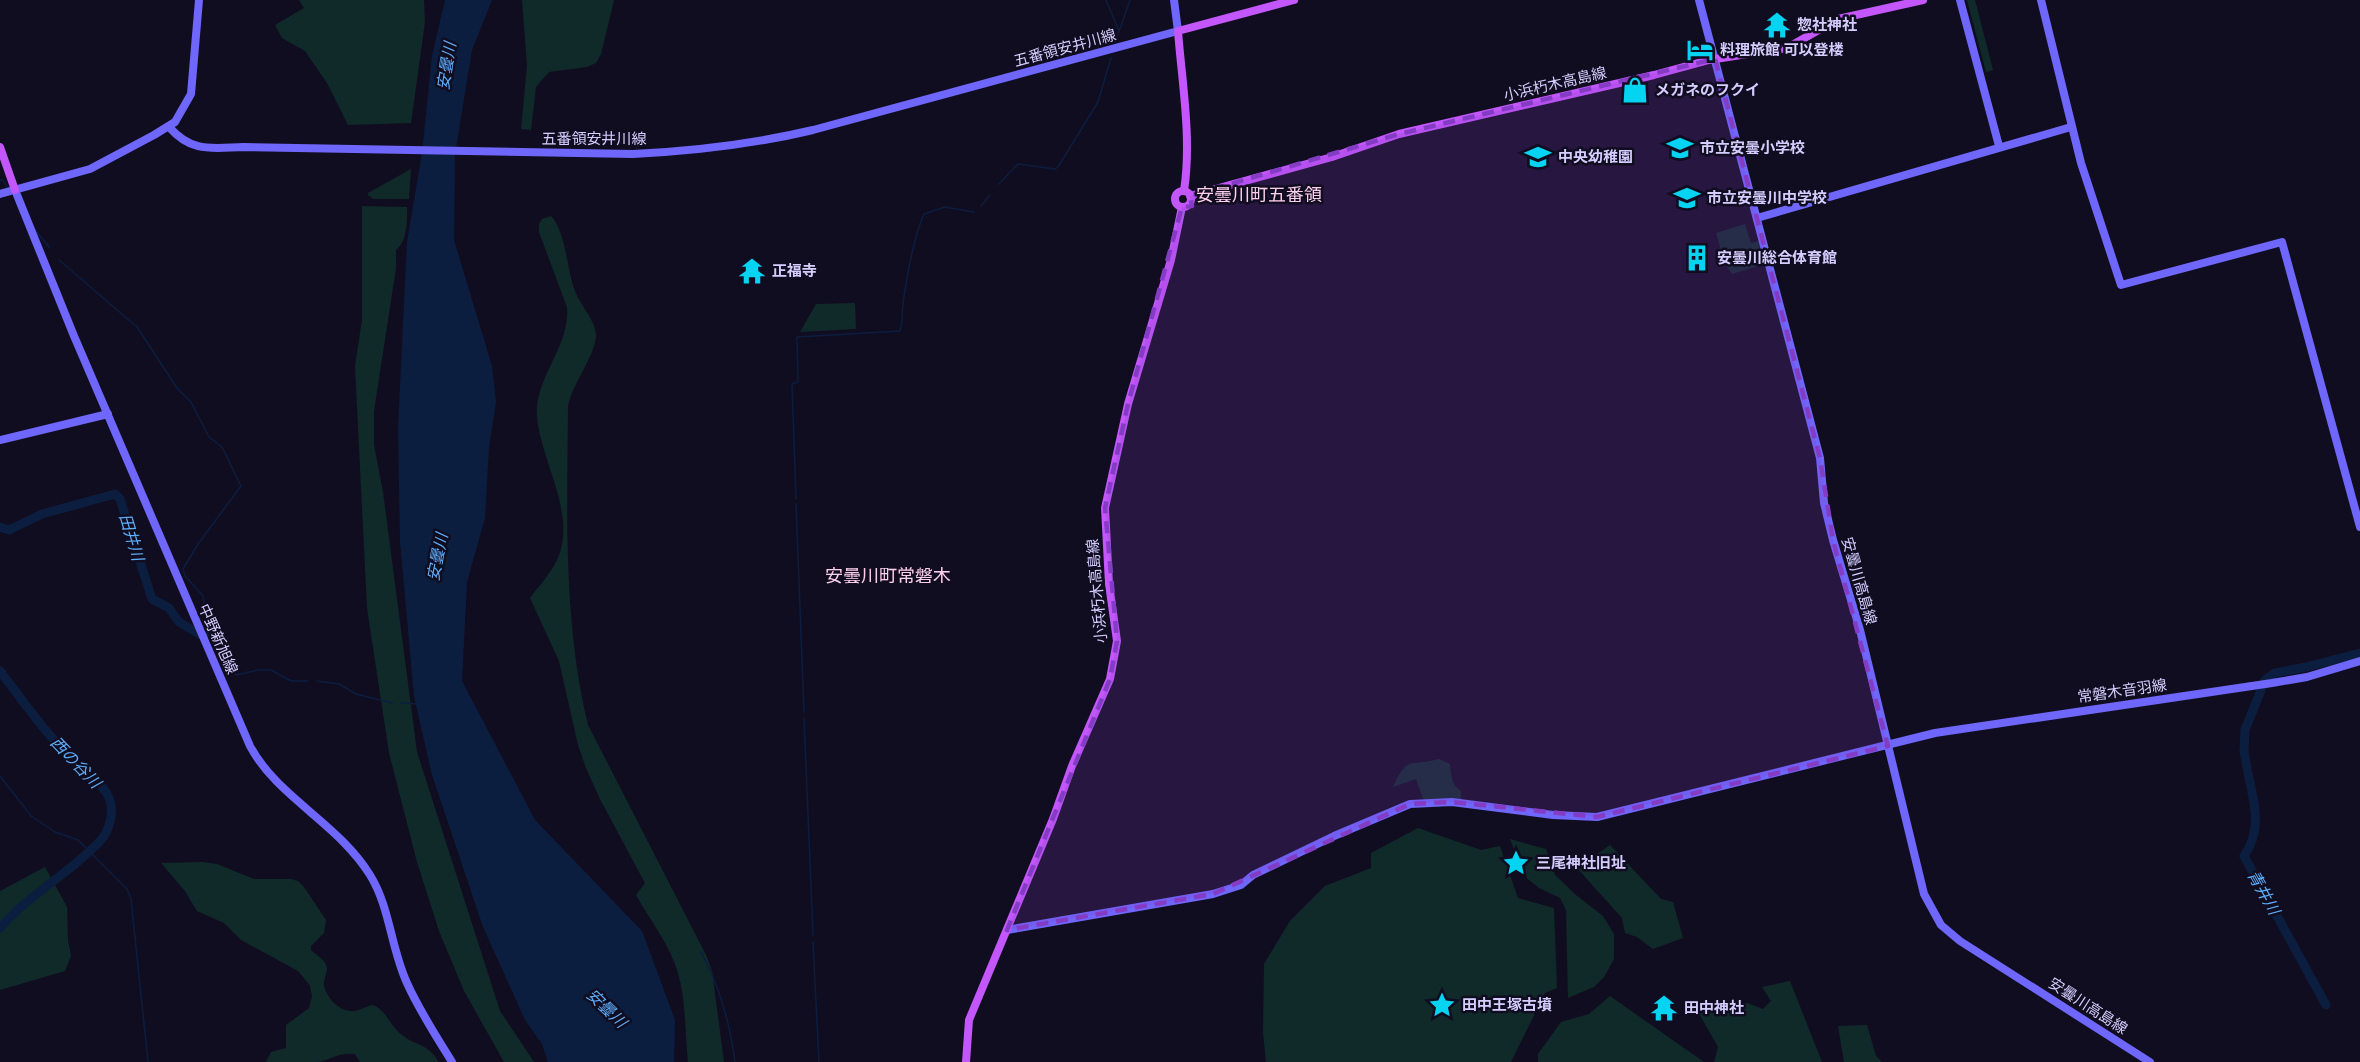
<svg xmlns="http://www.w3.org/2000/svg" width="2360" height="1062" font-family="Ubuntu,'Noto Sans JP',sans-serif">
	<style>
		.green { fill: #102a2a }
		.water { fill: #0c1e40 }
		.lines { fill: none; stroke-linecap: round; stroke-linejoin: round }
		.stream { stroke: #0c1e40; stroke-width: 1.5 }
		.river { stroke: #0c1e40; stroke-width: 9 }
		.secondary { stroke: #6f67fc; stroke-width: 8 }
		.primary { stroke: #c357fb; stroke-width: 8 }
		.marked { fill: #843cc5; fill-opacity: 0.2; stroke: #843cc5; stroke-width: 4.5; stroke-dasharray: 12 8; stroke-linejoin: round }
		.labels { text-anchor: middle; stroke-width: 5; stroke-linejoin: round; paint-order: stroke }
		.poi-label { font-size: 15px; font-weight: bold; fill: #d4cdfe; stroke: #110d20; text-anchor: start }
		.street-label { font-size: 15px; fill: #d4cdfe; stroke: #110d20 }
		.water-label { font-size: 16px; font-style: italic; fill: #5eaefb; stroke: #110d20 }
		.quarter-label { font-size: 18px; fill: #fecfec; stroke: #110d20 }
	</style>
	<rect width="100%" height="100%" fill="#110d20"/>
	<g class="green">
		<polygon points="299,0 424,0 425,22 411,123 348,125 327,83 305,51 282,38 275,25 304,8"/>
		<polygon points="522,0 614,0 601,54 596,63 587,67 549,72 536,87 531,130 521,129 527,66"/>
		<polygon points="1967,0 1975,0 1993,70 1986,72"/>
		<polygon points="411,169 409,199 373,199 368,195 368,193"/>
		<path d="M 362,206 L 407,207 C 407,221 408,240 396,250 L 396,268 L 374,411 L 374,445 L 383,492 L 417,752 L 500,1011 L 534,1062 L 504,1062 L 464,991 L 439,931 L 417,862 L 389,753 L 367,608 L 355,366 L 362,320 Z"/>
		<path d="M 551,216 C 566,232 567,271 575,291 C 580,305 597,322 596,337 C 593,360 573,382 568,406 C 567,512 563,621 588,725 L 706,955 L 712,971 L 724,1062 L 688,1062 C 685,1033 686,1001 678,973 C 670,945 650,920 636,895 L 645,883 L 600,799 L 586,768 L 578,745 L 559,661 L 530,598 C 539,586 551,573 557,560 C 573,526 555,486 545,453 C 541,438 536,423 537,407 C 540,372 570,344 567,307 L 539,232 L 539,224 L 542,219 Z"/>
		<polygon points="1745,224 1751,243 1758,241 1765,264 1732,274 1725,264 1716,233"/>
		<polygon points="855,303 856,329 800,332 816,304"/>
		<path d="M 1439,759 L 1450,764 C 1451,775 1452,786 1461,791 L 1461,800 L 1423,799 L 1416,779 L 1393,787 C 1408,755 1408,767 1439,759 Z"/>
		<polygon points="1418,828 1481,850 1500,846 1518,898 1554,908 1557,988 1545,993 1511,1062 1266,1062 1263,1032 1264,964 1290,921 1325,886 1371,868 1371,853"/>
		<polygon points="1510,839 1546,849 1555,875 1576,895 1603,916 1614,934 1614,959 1604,977 1594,987 1568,998 1566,910 1560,898 1539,888 1524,876"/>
		<polygon points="1610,845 1661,899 1673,902 1683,938 1653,949 1637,937 1625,933 1622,918 1577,868"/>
		<path d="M 203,862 L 217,864 L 254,879 L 291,879 L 298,881 L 304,887 L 326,920 L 324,933 L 311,946 L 311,950 C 316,955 326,960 327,968 C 327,974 323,980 324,986 C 327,999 341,1013 355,1011 C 361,1010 366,1006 373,1005 C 387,1011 390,1026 402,1035 C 417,1047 426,1042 439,1062 L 360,1062 L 355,1054 C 337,1052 331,1060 318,1062 C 302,1062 282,1062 266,1062 L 271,1052 L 286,1048 L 286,1025 L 309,1008 L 312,997 L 310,986 L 304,978 L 298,971 L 241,940 L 224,923 L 197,911 L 185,891 L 161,863 Z"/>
		<polygon points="45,867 67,907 68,940 71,956 65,971 0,990 0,891"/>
		<polygon points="1790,981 1822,1062 1714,1062 1718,1047 1697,1010 1747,1003 1763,1009 1771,1001 1762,987"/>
		<polygon points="1610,996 1704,1062 1538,1062 1538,1054 1561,1022 1589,1014"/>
		<polygon points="1867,1025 1876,1056 1882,1062 1844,1062 1838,1026"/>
	</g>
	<polygon class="water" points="445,0 492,0 472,50 455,154 454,240 492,366 496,402 489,447 485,518 467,582 462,681 535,820 642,931 675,1020 674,1062 548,1062 542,1044 525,1020 483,927 432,775 414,696 400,541 398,428 407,242 422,153 432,56"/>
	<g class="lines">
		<g class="stream">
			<polyline points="1106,0 1119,31"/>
			<polyline points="1116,40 1130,0"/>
			<polyline points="0,180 3,180 7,187"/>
			<polyline points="999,184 1018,164 1055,169 1058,167 1098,102 1111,58"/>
			<polyline points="981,206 990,195"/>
			<polyline points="35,230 49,247"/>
			<polyline points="59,260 137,327 177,388 191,402 209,437 222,447 241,486 198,544 183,569 185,576 203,596 209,632 225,668 230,673 236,675 258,670 271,670 291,681 308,681"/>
			<path d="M 796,499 L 792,384 L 798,382 L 797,337 L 900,331 C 903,322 902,312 903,303 C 907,276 913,238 924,214 L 945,207 L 974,212"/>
			<polyline points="796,504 804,712"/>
			<polyline points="317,681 339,684 356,694 392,703"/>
			<polyline points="401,703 418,704"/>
			<polyline points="804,718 813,935"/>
			<polyline points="0,776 31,816 55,832 78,840 127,889 131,899 148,1062"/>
			<polyline points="813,942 819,1062"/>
			<path d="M 701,952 C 720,987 730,1023 735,1062"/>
		</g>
		<g class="river">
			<polyline points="0,527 9,530 42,514 115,494 120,499 152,599 169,608 179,622 199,634 207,635"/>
			<path d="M 0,671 C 26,705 51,741 83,770 C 92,779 107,788 110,801 C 114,813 109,831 101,840 C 71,873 29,894 0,928"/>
			<polyline points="2247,768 2244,751 2245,730 2265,680 2275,673 2306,667 2360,653"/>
			<path d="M 2248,773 C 2254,802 2263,829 2244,856 L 2326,1005"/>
		</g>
		<g class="secondary">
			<polyline points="1699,0 1820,458 1824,503 1833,540 1860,630 1924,894 1941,925 1960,941 2150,1062"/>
			<polyline points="1960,0 1999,146"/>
			<polyline points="2041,0 2081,163 2121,285 2282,242 2360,527"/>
			<path d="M 169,127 C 192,153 211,148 243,147 L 633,154 C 695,151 754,144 813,130 L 1178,31 L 1174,0"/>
			<path d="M 15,190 L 74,336 L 250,746 C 277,797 338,823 370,875 C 390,907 391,949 407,983 C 419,1010 436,1036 452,1062"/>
			<polyline points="0,194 90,169 154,135 175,122 191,94 199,0"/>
			<polyline points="1757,218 2071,127"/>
			<polyline points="0,440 108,414"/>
			<polyline points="1007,930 1213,894 1241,885 1253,875 1334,836 1410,804 1452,802 1553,815 1597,817 1935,733 2272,683 2307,677 2360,661"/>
		</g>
		<g class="primary">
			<polyline points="0,147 15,190"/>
			<path d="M 1184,191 C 1192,139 1182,83 1178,31 L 1294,0"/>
			<circle cx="1183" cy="199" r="8"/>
			<polyline points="1190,196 1332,157 1399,134 1654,75 1709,60 1787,48 1838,19 1923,0"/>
			<polyline points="966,1062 969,1020 1053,819 1072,766 1110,679 1117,641 1109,584 1105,508 1128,404 1171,260 1182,207"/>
		</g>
	</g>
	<path class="marked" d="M 1715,59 L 1820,458 L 1833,540 L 1888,746 L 1597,817 L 1452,802 L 1410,804 L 1213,894 L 1007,930 L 1110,679 L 1117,641 L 1105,508 L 1128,404 L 1182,207 L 1192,206 L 1190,196 L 1399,134 Z"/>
	<defs>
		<g id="temple-bare" transform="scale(2.07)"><path d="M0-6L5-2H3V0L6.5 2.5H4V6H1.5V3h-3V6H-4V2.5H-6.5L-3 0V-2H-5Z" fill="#05d3f2" stroke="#110d20" stroke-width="2.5" paint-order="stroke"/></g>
		<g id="hotel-bare" transform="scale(2.07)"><path d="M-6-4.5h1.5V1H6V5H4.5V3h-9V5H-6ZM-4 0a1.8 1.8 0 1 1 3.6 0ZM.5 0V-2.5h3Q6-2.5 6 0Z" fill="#05d3f2" stroke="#110d20" stroke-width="2.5" paint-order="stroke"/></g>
		<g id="shop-bare" transform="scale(2.07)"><path d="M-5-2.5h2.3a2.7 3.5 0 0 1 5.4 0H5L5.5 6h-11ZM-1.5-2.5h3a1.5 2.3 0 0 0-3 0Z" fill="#05d3f2" stroke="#110d20" stroke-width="2.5" paint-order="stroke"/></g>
		<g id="school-bare" transform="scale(2.07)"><path d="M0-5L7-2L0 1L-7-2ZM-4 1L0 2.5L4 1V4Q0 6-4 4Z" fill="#05d3f2" stroke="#110d20" stroke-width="2.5" paint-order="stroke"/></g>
		<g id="building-bare" transform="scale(2.07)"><path d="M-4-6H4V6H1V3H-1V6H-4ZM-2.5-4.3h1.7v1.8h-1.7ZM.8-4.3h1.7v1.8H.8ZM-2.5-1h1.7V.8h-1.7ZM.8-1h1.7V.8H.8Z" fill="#05d3f2" stroke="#110d20" stroke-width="2.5" paint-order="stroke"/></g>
		<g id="sight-bare" transform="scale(2.07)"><path d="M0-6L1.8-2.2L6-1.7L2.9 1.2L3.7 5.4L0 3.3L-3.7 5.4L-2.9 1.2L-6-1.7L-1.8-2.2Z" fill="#05d3f2" stroke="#110d20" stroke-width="2.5" paint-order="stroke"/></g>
	</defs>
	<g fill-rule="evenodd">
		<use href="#temple-bare" x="1777" y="25"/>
		<use href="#hotel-bare" x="1700" y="50"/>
		<use href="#shop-bare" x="1635" y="90"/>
		<use href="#school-bare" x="1680" y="148"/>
		<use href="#school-bare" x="1538" y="157"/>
		<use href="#school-bare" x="1687" y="198"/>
		<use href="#building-bare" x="1697" y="258"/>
		<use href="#temple-bare" x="752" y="271"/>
		<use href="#sight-bare" x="1516" y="863"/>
		<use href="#sight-bare" x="1442" y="1005"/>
		<use href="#temple-bare" x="1664" y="1008"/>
	</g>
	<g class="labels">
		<g class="poi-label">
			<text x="1797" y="30">惣社神社</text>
			<text x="1720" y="55">料理旅館 可以登楼</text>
			<text x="1655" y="95">メガネのフクイ</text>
			<text x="1700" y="153">市立安曇小学校</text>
			<text x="1558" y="162">中央幼稚園</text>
			<text x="1707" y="203">市立安曇川中学校</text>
			<text x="1717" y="263">安曇川総合体育館</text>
			<text x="772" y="276">正福寺</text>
			<text x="1536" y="868">三尾神社旧址</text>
			<text x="1462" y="1010">田中王塚古墳</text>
			<text x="1684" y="1013">田中神社</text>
		</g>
		<g class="street-label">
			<text transform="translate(1065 48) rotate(-15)" y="5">五番領安井川線</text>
			<text transform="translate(1555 84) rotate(-13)" y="5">小浜朽木高島線</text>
			<text x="594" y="144">五番領安井川線</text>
			<text transform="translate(1859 581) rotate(74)" y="5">安曇川高島線</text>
			<text transform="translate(1097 591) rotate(-95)" y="5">小浜朽木高島線</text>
			<text transform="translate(218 639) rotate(66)" y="5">中野新旭線</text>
			<text transform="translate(2122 691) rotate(-8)" y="5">常磐木音羽線</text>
			<text transform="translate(2088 1006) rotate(33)" y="5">安曇川高島線</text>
		</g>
		<g class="water-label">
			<text transform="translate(446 66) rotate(-81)" y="6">安曇川</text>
			<text transform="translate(132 537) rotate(73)" y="6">田井川</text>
			<text transform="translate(437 557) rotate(-79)" y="6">安曇川</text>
			<text transform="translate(76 762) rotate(46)" y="6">西の谷川</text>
			<text transform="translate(2264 892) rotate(61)" y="6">青井川</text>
			<text transform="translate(607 1008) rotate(44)" y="6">安曇川</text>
		</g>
		<g class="quarter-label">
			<text x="1259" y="201">安曇川町五番領</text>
			<text x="888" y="582">安曇川町常磐木</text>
		</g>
	</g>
</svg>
